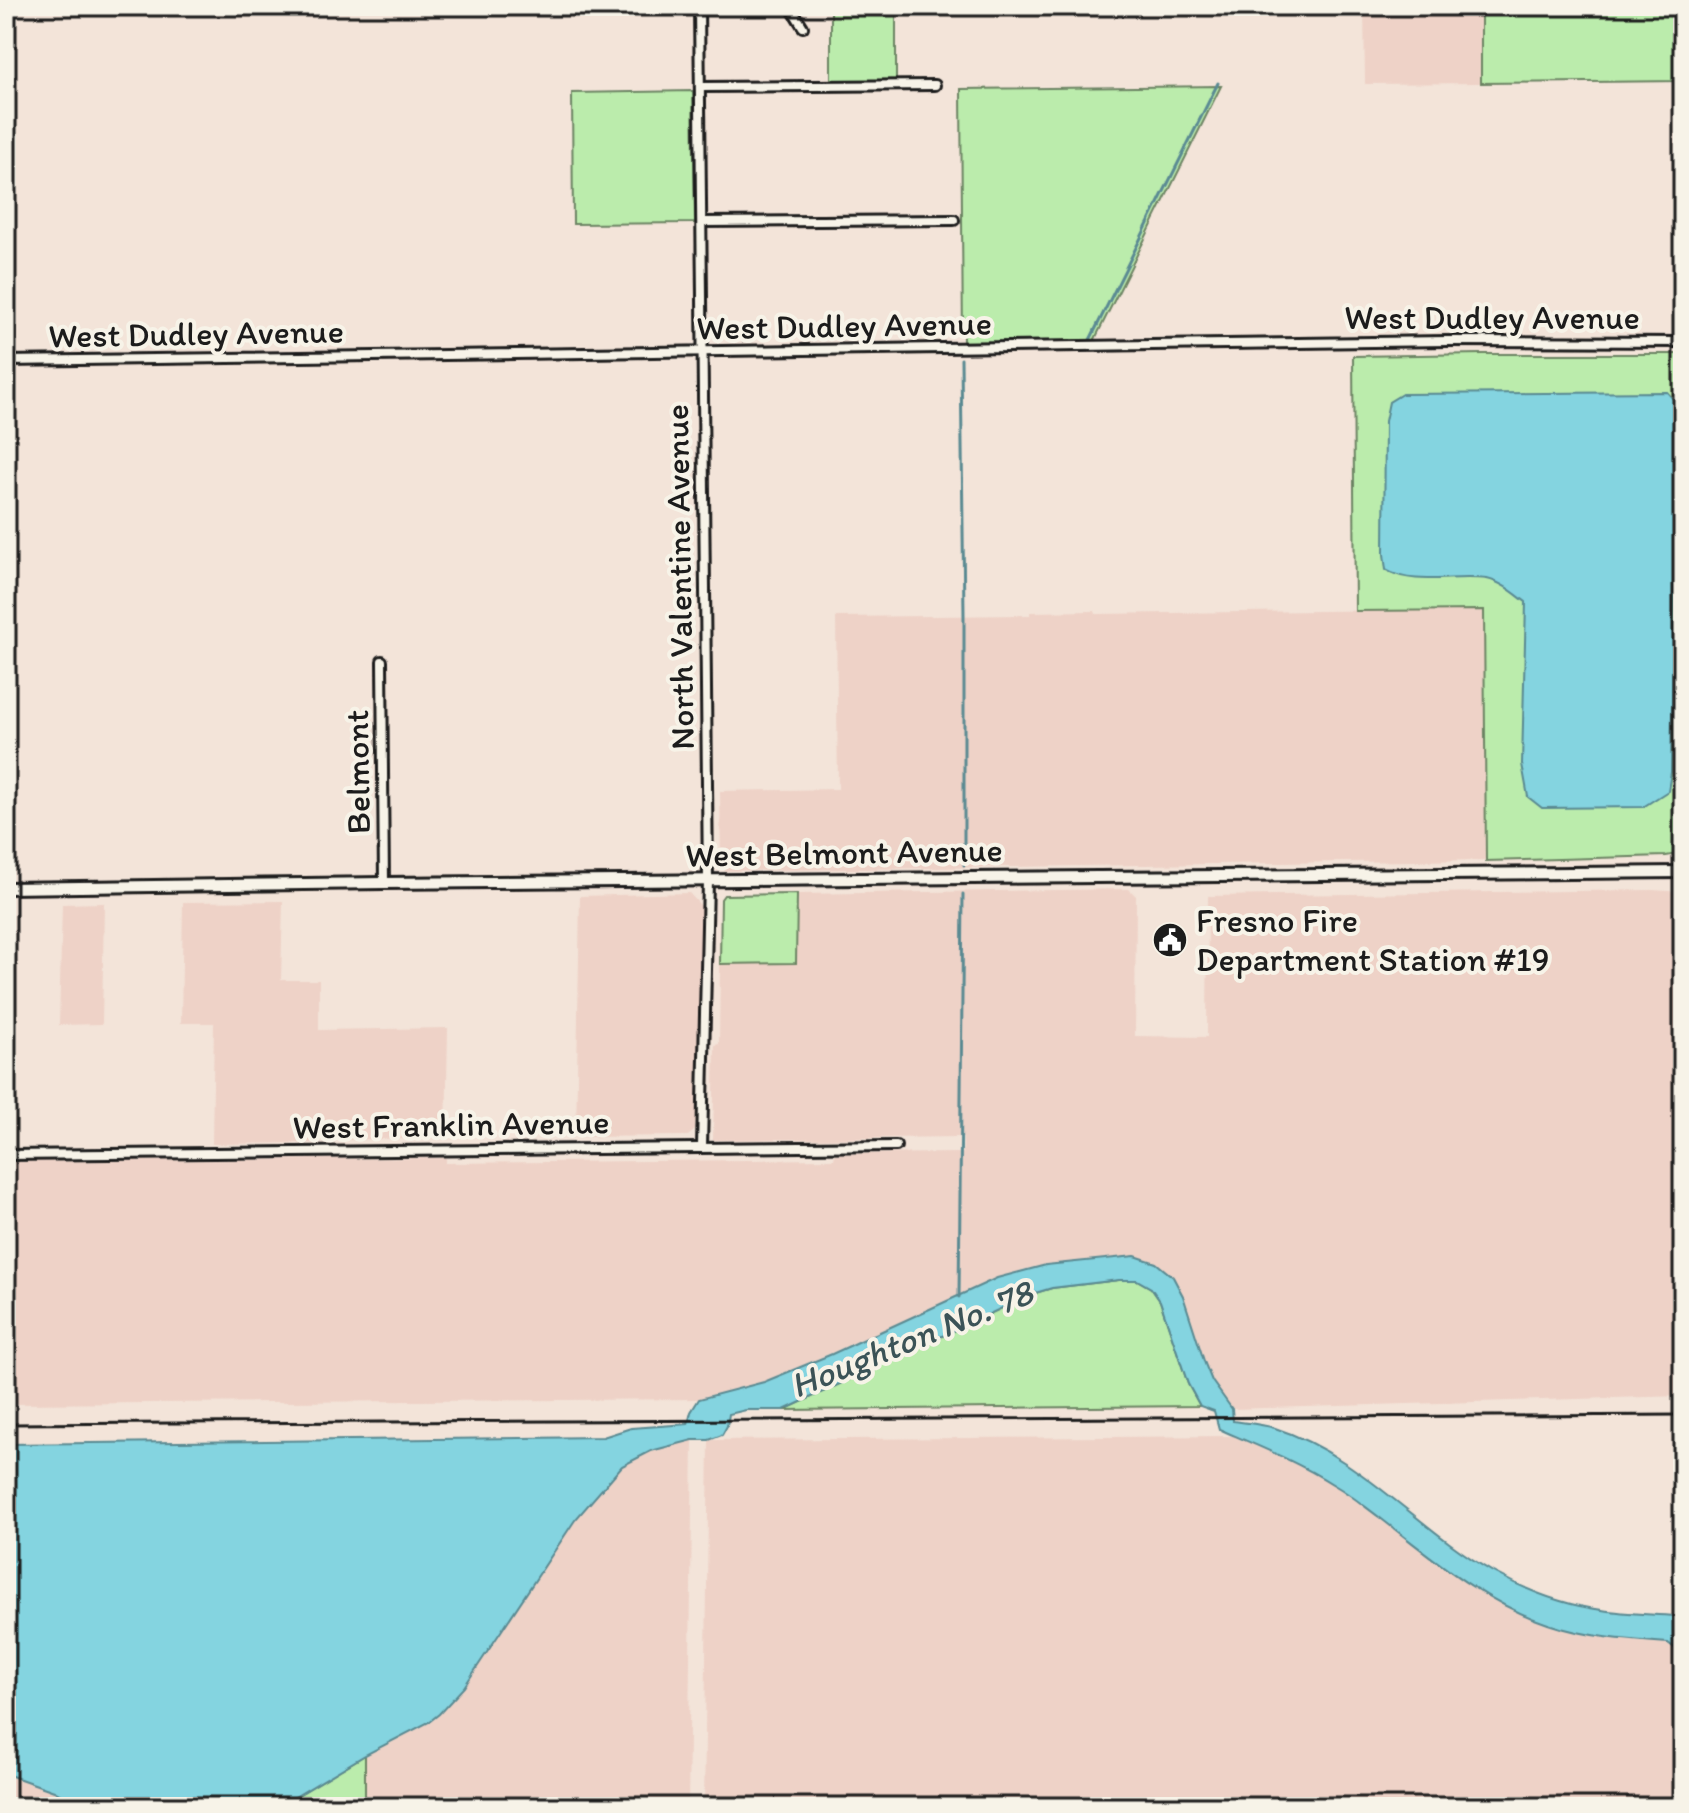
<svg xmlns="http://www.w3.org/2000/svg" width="1689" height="1813" font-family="Itim,sans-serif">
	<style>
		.built { fill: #eed2c7 }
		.green { fill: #bbecac; stroke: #6c8464; stroke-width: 2 }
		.water { fill: #84d4e0; stroke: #5a8a92; stroke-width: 2 }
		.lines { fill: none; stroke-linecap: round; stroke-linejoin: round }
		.stream { stroke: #5a8a92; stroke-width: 3 }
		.minor-casing { stroke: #1c1c1c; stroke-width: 14 }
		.tertiary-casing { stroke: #1c1c1c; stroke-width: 16 }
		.minor { stroke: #f7f3e8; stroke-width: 8 }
		.tertiary { stroke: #f7f3e8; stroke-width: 10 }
		.rail { stroke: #1c1c1c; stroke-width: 3 }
		.labels { text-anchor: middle; stroke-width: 8; stroke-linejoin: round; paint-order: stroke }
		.street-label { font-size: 34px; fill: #1c1c1c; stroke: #f7f3e8 }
		.poi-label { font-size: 34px; fill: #1c1c1c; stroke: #f7f3e8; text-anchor: start }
		.water-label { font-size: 36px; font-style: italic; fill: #3b5357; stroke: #f7f3e8 }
	</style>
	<rect width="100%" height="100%" fill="#f3e4d9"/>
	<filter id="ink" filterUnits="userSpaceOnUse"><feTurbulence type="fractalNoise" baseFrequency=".0125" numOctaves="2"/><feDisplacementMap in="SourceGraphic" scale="16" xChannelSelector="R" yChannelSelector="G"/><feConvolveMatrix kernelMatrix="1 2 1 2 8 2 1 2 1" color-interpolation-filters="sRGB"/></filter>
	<g filter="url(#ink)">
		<g class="built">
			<polygon points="1364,6 1481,6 1481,83 1365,84"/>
			<polygon points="1484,609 1485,860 725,871 721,867 720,791 838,789 836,617 1030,615 1030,612 1095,611 1096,614"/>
			<polygon points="1129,889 1136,896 1135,1036 1207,1037 1208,896 1652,890 1683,892 1683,1396 1232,1409 1212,1381 1205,1364 1183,1296 1173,1277 1135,1256 1046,1265 1022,1270 764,1382 699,1399 6,1404 6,1162 446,1158 446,1163 834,1159 835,1154 963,1153 963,1137 713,1140 715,1045 719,1044 720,964 796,963 797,894"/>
			<polygon points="689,893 701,906 698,1080 695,1130 688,1136 576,1137 580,896"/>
			<polygon points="283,901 281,980 319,980 319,1030 448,1028 446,1138 317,1140 316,1143 212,1144 214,1023 181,1023 183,902"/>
			<polygon points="104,903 102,1024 59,1025 62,904"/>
			<polygon points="1234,1436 1298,1465 1335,1485 1452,1573 1513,1608 1545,1624 1573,1631 1599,1636 1668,1643 1677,1650 1682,1662 1677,1807 704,1807 709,1440"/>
			<polygon points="693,1440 688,1807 365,1807 365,1755 429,1722 439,1714 464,1687 575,1520 622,1466 651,1451"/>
			<polygon points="6,1774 54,1791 82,1807 6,1807"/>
		</g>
		<g class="green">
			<polygon points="831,6 896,6 896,89 831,90"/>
			<polygon points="1481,6 1683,6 1683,81 1481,83"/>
			<polygon points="1221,86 1093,343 963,344 961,89"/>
			<polygon points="693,91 695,223 573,224 572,93"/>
			<polygon points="1483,354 1683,354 1683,853 1666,856 1486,861 1484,610 1355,611 1353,356"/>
			<polygon points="797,894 796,963 720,964 721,899 724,895"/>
			<polygon points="1119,1280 1137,1280 1151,1288 1160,1301 1188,1384 1200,1406 784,1410 1032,1294 1052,1288"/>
			<polygon points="365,1755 365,1807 278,1807"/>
		</g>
		<g class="water">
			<path d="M 1667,392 L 1675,401 L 1677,422 L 1671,772 L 1668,791 L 1643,807 L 1542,808 L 1528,797 L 1522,764 L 1526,602 C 1514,593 1501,582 1487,579 C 1454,574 1416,587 1386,570 L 1384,554 L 1385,421 L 1389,402 L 1402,394 Z"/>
			<path d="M 1135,1256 L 1156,1263 L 1173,1277 L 1183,1296 L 1205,1364 L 1212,1381 L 1232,1409 L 1233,1421 C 1247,1423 1262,1424 1275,1428 C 1359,1455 1418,1529 1493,1572 C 1527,1591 1564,1605 1602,1610 C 1626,1614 1651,1614 1675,1616 L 1683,1619 L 1683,1807 L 1677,1807 L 1682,1662 L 1677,1650 L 1668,1643 C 1627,1640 1586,1637 1548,1624 C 1484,1603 1431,1557 1379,1517 C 1364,1506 1350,1494 1334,1485 C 1298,1462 1258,1446 1219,1429 L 1214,1411 L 1200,1406 L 1188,1384 L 1160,1301 L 1151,1288 L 1137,1280 L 1119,1280 L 1052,1288 L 1032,1294 L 784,1410 L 746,1410 L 729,1414 L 727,1426 L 722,1435 L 709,1440 L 693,1440 L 651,1451 L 622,1466 L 575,1520 L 464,1687 L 439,1714 L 429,1722 L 365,1755 L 278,1807 L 82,1807 L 54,1791 L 6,1774 L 6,1444 L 603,1437 L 631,1428 L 688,1424 L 691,1412 L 699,1399 L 764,1382 L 832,1354 L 997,1278 L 1046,1265 Z"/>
		</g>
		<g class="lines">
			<g class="stream">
				<polyline points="966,344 1084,342 1090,340 1218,83"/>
				<polyline points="961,359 964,615 964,865"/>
				<polyline points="959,1297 963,894"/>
			</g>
			<g class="minor-casing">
				<g id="minor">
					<polyline points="699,6 708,881 702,1147"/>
					<polyline points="790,6 803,27"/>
					<polyline points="701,87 935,85"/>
					<polyline points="702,222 954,220"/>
					<polyline points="6,361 1447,341 1683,342"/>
					<polyline points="382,661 384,883"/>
					<polyline points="6,1155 896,1146"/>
				</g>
			</g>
			<g class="tertiary-casing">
				<polyline id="tertiary" points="6,888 384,883 1683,872"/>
			</g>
			<use href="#minor" class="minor"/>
			<use href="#tertiary" class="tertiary"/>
			<polyline class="rail" points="6,1424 1683,1415"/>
		</g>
	</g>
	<defs>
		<g id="civic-disc" transform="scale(1.8)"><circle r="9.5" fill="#1c1c1c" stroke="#f7f3e8"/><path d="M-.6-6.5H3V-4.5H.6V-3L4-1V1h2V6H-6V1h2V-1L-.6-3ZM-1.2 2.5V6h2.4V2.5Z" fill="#fff"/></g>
	</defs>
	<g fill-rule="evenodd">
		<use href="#civic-disc" x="1170" y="940"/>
	</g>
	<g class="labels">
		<g class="street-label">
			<text x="1492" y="329">West Dudley Avenue</text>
			<text transform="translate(844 325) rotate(-1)" y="12">West Dudley Avenue</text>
			<text transform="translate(196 333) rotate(-1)" y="12">West Dudley Avenue</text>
			<text transform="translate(679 577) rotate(-91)" y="12">North Valentine Avenue</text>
			<text transform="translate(357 772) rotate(-91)" y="12">Belmont</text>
			<text transform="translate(844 852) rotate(-1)" y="12">West Belmont Avenue</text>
			<text transform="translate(451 1124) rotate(-1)" y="12">West Franklin Avenue</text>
		</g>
		<g class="poi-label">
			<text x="1196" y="932">Fresno Fire<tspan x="1196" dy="39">Department Station #19</tspan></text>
		</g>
		<g class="water-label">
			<text transform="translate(911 1338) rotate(-22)" y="13">Houghton No. 78</text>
		</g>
	</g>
	<rect width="1689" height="1813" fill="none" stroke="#f7f3e8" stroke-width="32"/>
	<rect x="16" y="16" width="1657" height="1781" fill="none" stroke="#1c1c1c" stroke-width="3" filter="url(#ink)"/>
</svg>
